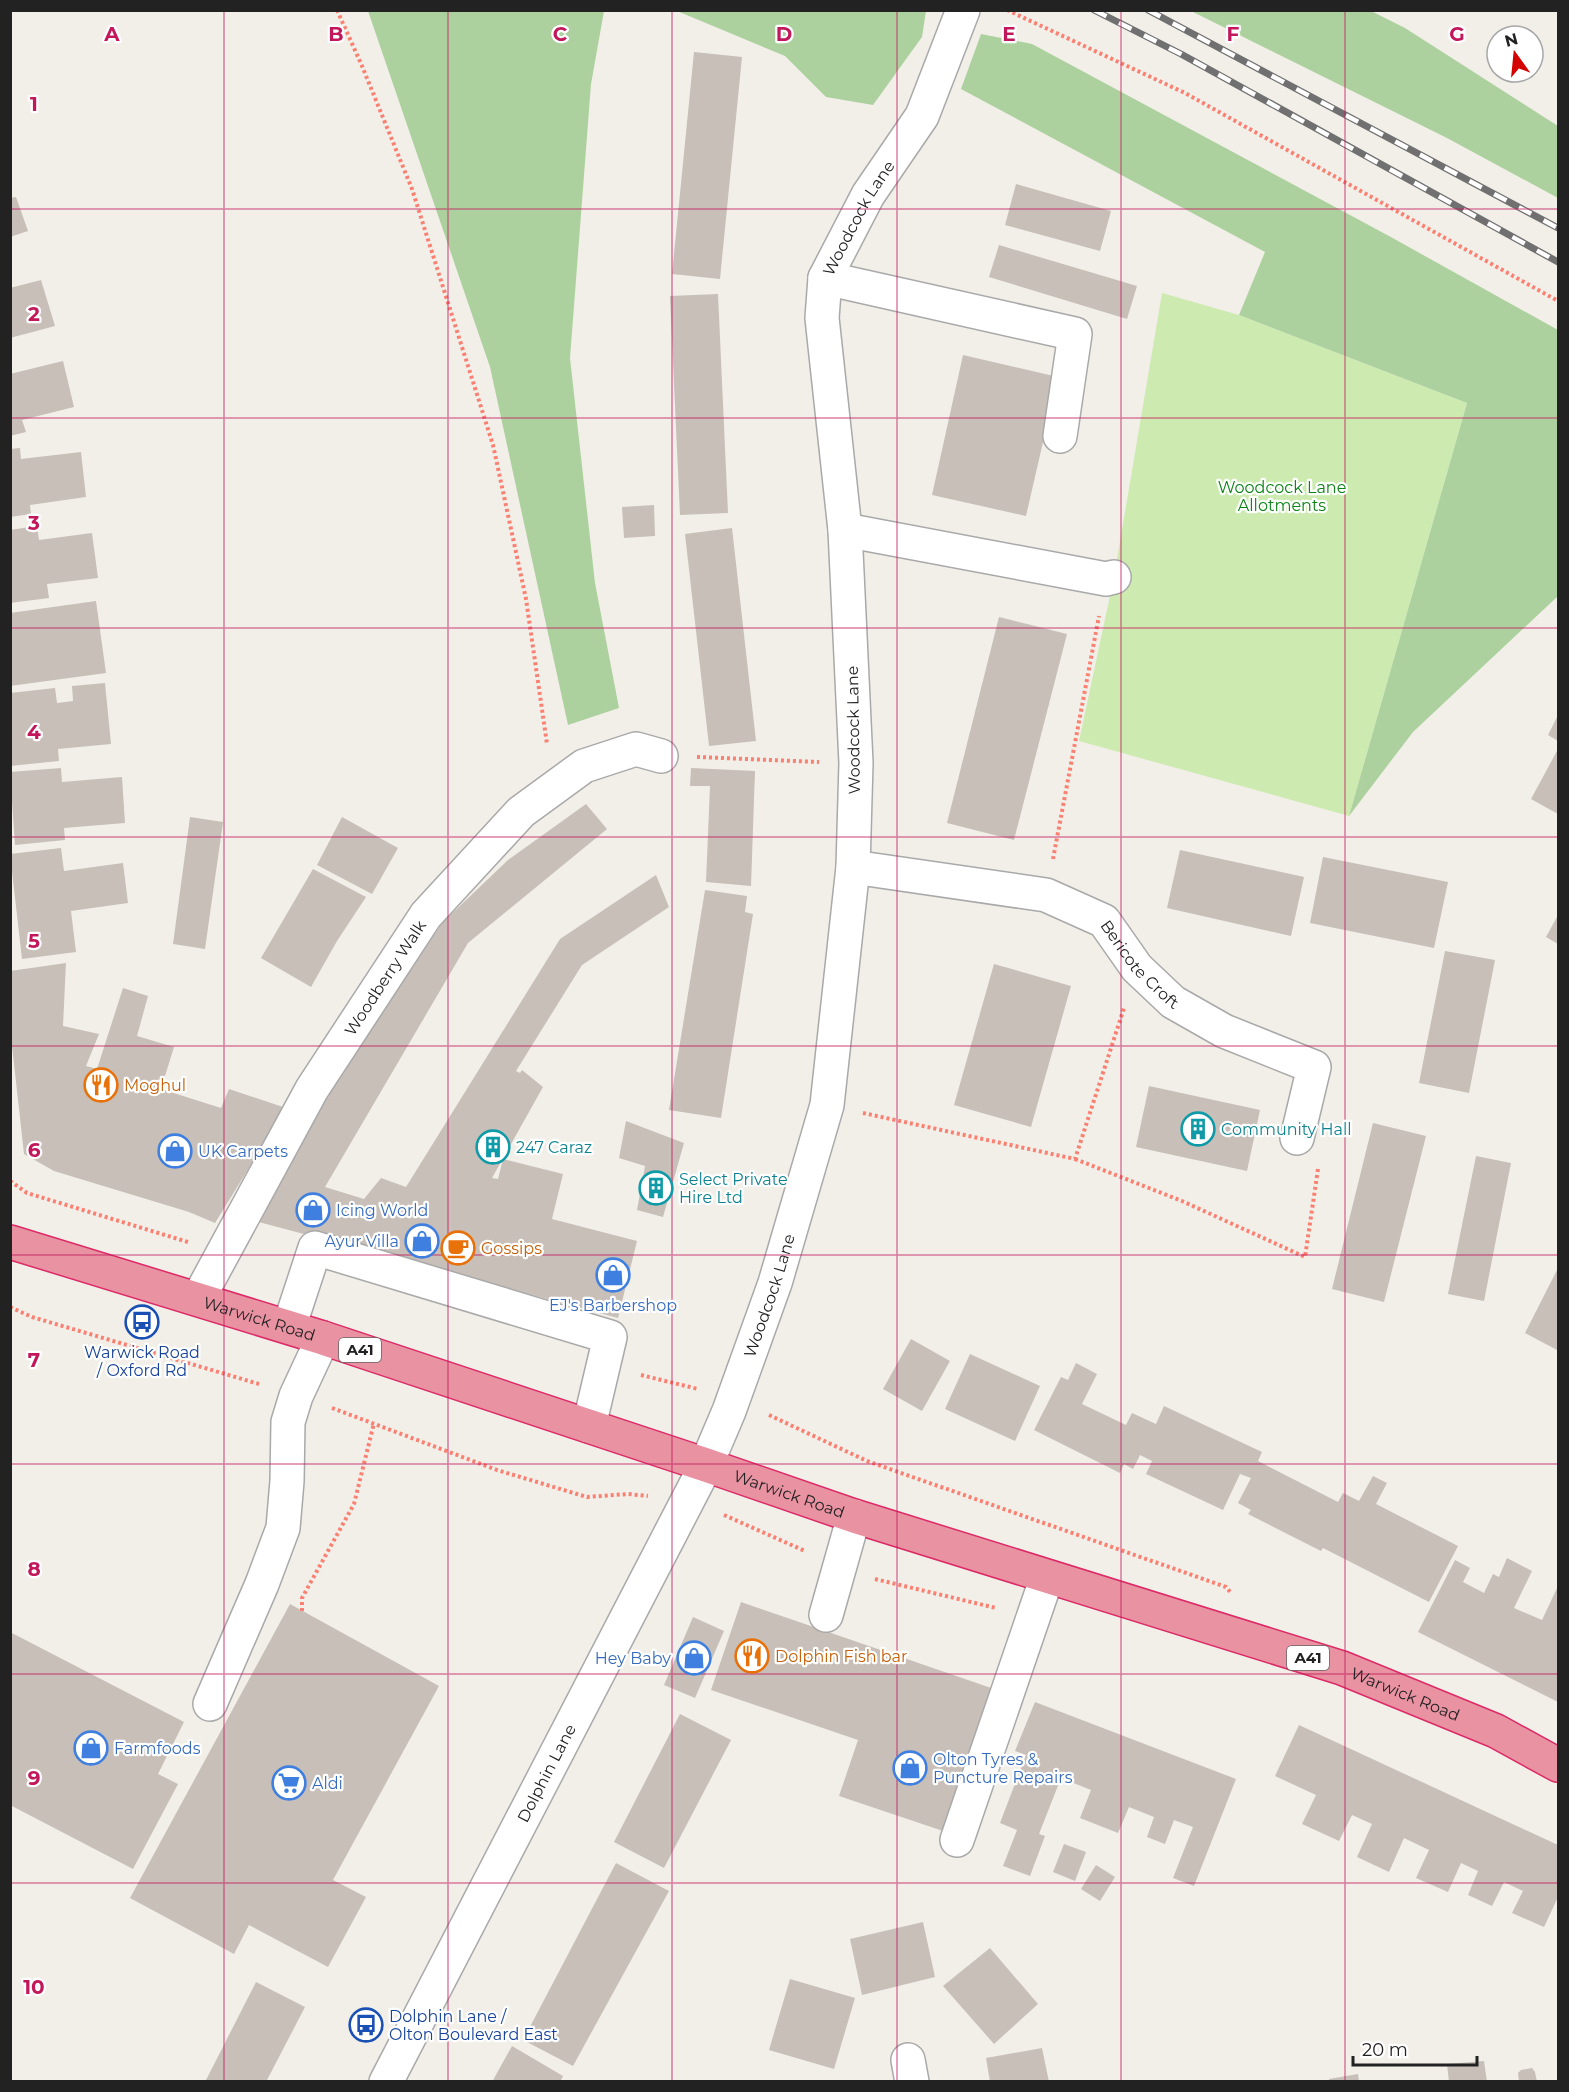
<svg xmlns="http://www.w3.org/2000/svg" width="1569" height="2092" font-family="Montserrat,sans-serif">
	<style>
		.grass { fill: #cdebb0 }
		.forest { fill: #add19e }
		.building { fill: #c7bfb8 }
		.lines { fill: none; stroke-linecap: round; stroke-linejoin: round }
		.minor-casing { stroke: #a9a9a9; stroke-width: 36 }
		.highway-casing { stroke: #dc2a67; stroke-width: 36 }
		.path { stroke: #fa8072; stroke-width: 4; stroke-dasharray: 3 3; stroke-linecap: butt }
		.minor { stroke: #fff; stroke-width: 33 }
		.highway { stroke: #e892a2; stroke-width: 33 }
		.rail-casing { stroke: #707070; stroke-width: 7 }
		.rail { stroke: #fff; stroke-width: 4.5; stroke-dasharray: 14; stroke-linecap: butt }
		.grid { fill: none; stroke: #c2185b; stroke-width: 1.5; stroke-opacity: 0.55 }
		.labels { text-anchor: middle; stroke-width: 4.5; stroke-linejoin: round; paint-order: stroke }
		.shield { fill: #fff; stroke: #646464; stroke-width: 1.5 }
		.shield-label { font-size: 15px; font-weight: bold; fill: #222 }
		.street-label { font-size: 16px; fill: #222; stroke: #fff }
		.park-label { font-size: 16px; fill: #0c8416; stroke: #fff }
		.food-label { font-size: 16px; fill: #c56008; stroke: #fff; text-anchor: start }
		.culture-label { font-size: 16px; fill: #0d838f; stroke: #fff; text-anchor: start }
		.shop-label { font-size: 16px; fill: #366cbe; stroke: #fff; text-anchor: start }
		.transit-label { font-size: 16px; fill: #164399; stroke: #fff }
		.grid-label { font-size: 20px; text-anchor: middle; font-weight: bold; fill: #c2185b; stroke: #fff; stroke-width: 4.5; stroke-linejoin: round; paint-order: stroke }
	</style>
	<rect width="100%" height="100%" fill="#f2efe9"/>
	<polygon class="grass" points="1162,293 1239,315 1467,403 1349,816 1079,741 1114,577"/>
	<g class="forest">
		<polygon points="368,11 604,11 591,84 570,358 595,583 619,708 568,725 490,367"/>
		<polygon points="677,11 926,11 922,37 873,105 826,97 785,56"/>
		<polygon points="1191,11 1371,11 1405,28 1558,126 1558,198 1447,138"/>
		<polygon points="981,34 1032,44 1389,236 1558,330 1558,596 1413,732 1349,816 1467,403 1239,315 1265,252 961,89"/>
	</g>
	<g class="building">
		<polygon points="694,52 742,57 720,279 672,274"/>
		<polygon points="1016,184 1111,211 1100,251 1005,225"/>
		<polygon points="16,197 28,231 10,237 10,198"/>
		<polygon points="999,245 1137,286 1127,319 989,277"/>
		<polygon points="41,280 55,326 10,338 10,288"/>
		<polygon points="718,294 728,513 680,515 670,296"/>
		<polygon points="963,355 1058,377 1026,516 932,495"/>
		<polygon points="63,361 74,407 22,420 26,432 10,436 10,374"/>
		<polygon points="20,448 21,459 81,452 86,497 30,505 31,514 10,517 10,449"/>
		<polygon points="654,505 655,536 624,538 622,507"/>
		<polygon points="37,526 39,540 92,533 98,578 47,584 49,598 10,603 10,530"/>
		<polygon points="732,528 756,741 709,746 685,534"/>
		<polygon points="96,601 106,673 10,686 10,613"/>
		<polygon points="999,617 1067,634 1014,840 947,823"/>
		<polygon points="105,683 111,744 58,749 59,761 10,766 10,693 55,688 57,703 73,701 72,686"/>
		<polygon points="1558,715 1558,741 1548,735"/>
		<polygon points="1558,749 1558,814 1531,799"/>
		<polygon points="61,768 62,782 122,777 125,823 64,828 65,840 15,845 10,772"/>
		<polygon points="691,768 755,771 751,886 706,882 710,786 690,786"/>
		<polygon points="586,804 607,829 468,943 325,1187 364,1199 381,1178 406,1187 560,939 656,875 669,907 582,965 516,1071 520,1073 522,1070 543,1087 492,1178 498,1179 503,1159 563,1174 552,1219 637,1241 618,1318 255,1221 354,1052 443,922 508,860"/>
		<polygon points="190,817 223,822 205,949 173,944"/>
		<polygon points="342,817 398,848 372,894 317,865"/>
		<polygon points="61,848 64,871 123,863 128,903 71,911 76,952 22,959 10,854"/>
		<polygon points="1180,850 1304,877 1291,936 1167,908"/>
		<polygon points="1323,857 1448,882 1434,948 1310,923"/>
		<polygon points="313,869 366,897 337,941 311,987 261,958"/>
		<polygon points="705,890 747,896 745,912 753,914 721,1118 669,1110"/>
		<polygon points="1558,915 1558,944 1546,937"/>
		<polygon points="1445,951 1495,960 1469,1093 1419,1083"/>
		<polygon points="66,963 63,1026 99,1034 86,1066 97,1069 123,988 148,996 137,1036 174,1047 161,1089 221,1108 229,1089 286,1108 215,1223 189,1212 54,1171 24,1154 10,1028 10,971"/>
		<polygon points="994,964 1071,986 1031,1127 954,1105"/>
		<polygon points="1149,1086 1260,1110 1247,1171 1136,1147"/>
		<polygon points="626,1121 684,1143 663,1217 637,1210 645,1166 619,1158"/>
		<polygon points="1373,1123 1426,1136 1384,1302 1332,1289"/>
		<polygon points="1476,1156 1511,1163 1484,1301 1448,1294"/>
		<polygon points="1558,1268 1558,1347 1557,1350 1525,1333"/>
		<polygon points="911,1339 950,1361 922,1411 883,1389"/>
		<polygon points="970,1354 1040,1386 1015,1441 945,1409"/>
		<polygon points="1076,1363 1097,1374 1082,1404 1126,1425 1132,1413 1156,1424 1164,1406 1262,1452 1258,1461 1338,1502 1343,1493 1359,1501 1373,1476 1387,1483 1376,1504 1458,1546 1429,1602 1323,1548 1321,1551 1248,1514 1251,1510 1238,1503 1251,1478 1240,1474 1223,1510 1146,1474 1152,1461 1140,1455 1133,1469 1124,1464 1120,1473 1034,1430 1061,1377 1068,1380"/>
		<polygon points="1507,1558 1532,1571 1514,1608 1542,1620 1558,1586 1558,1702 1418,1632 1455,1560 1470,1568 1463,1582 1484,1593 1493,1574 1499,1577"/>
		<polygon points="741,1602 997,1690 949,1833 839,1796 858,1740 711,1690"/>
		<polygon points="290,1604 439,1686 333,1880 366,1897 328,1967 249,1925 234,1954 130,1898"/>
		<polygon points="693,1617 724,1631 695,1698 664,1685"/>
		<polygon points="10,1632 184,1722 158,1774 178,1784 133,1869 10,1805"/>
		<polygon points="1035,1702 1236,1779 1194,1886 1173,1878 1193,1827 1174,1820 1165,1844 1147,1837 1154,1817 1129,1807 1118,1833 1080,1818 1091,1790 1061,1778 1039,1834 1045,1836 1030,1876 1003,1866 1017,1830 1000,1823 1026,1755 1015,1751"/>
		<polygon points="680,1714 731,1740 664,1868 614,1842"/>
		<polygon points="1299,1725 1558,1845 1558,1897 1544,1927 1512,1913 1523,1891 1504,1882 1492,1906 1468,1895 1478,1871 1461,1863 1448,1892 1416,1878 1429,1850 1404,1838 1389,1872 1357,1857 1372,1824 1352,1815 1339,1841 1302,1824 1316,1795 1275,1776"/>
		<polygon points="1064,1844 1086,1852 1075,1881 1053,1872"/>
		<polygon points="616,1863 669,1891 573,2066 523,2040"/>
		<polygon points="1096,1865 1115,1877 1100,1901 1081,1889"/>
		<polygon points="923,1922 935,1977 862,1995 850,1939"/>
		<polygon points="990,1948 1038,2004 994,2044 943,1986"/>
		<polygon points="790,1979 855,1998 834,2069 769,2050"/>
		<polygon points="256,1982 305,2007 266,2082 205,2082"/>
		<polygon points="512,2046 563,2076 560,2082 492,2082"/>
		<polygon points="1042,2048 1049,2082 990,2082 986,2058"/>
		<polygon points="1484,2061 1487,2082 1449,2082 1447,2064"/>
		<polygon points="1532,2068 1535,2072 1537,2082 1519,2082 1518,2073 1521,2070"/>
		<polygon points="1358,2074 1359,2082 1330,2082 1329,2079"/>
	</g>
	<g class="lines">
		<g class="minor-casing">
			<g id="minor">
				<polyline points="825,278 1075,334 1060,436"/>
				<polyline points="845,530 1106,579 1114,577"/>
				<path id="s1" d="M 853,867 L 1046,895 L 1104,921 L 1137,968 L 1173,1002 L 1224,1031 L 1314,1067 L 1297,1138"/>
				<path id="s2" d="M 198,1299 L 312,1089 L 426,915 L 521,812 L 584,766 L 636,749 L 661,756"/>
				<polyline points="289,1327 315,1248 610,1337 589,1426"/>
				<polyline points="826,1615 854,1516"/>
				<polyline points="210,1704 262,1584 283,1528 287,1481 288,1422 296,1396 323,1338"/>
				<polyline points="957,1840 1047,1577"/>
				<polyline points="908,2060 912,2082"/>
				<path id="s3" d="M 386,2082 L 706,1465 L 729,1411 L 775,1283 L 827,1105 L 853,867 L 856,763 L 845,530 L 822,318 L 825,278 L 868,195 L 922,116 L 963,10"/>
			</g>
		</g>
		<g class="highway-casing">
			<g id="highway">
				<path id="s4" d="M 10,1242 L 323,1338 L 706,1465 L 854,1516 L 1342,1668 L 1496,1731 L 1558,1765"/>
			</g>
		</g>
		<g class="path">
			<polyline points="337,10 362,66 412,189 493,445 526,599 547,744"/>
			<polyline points="1007,10 1185,93 1558,301"/>
			<polyline points="697,757 819,762"/>
			<polyline points="1053,859 1099,616"/>
			<polyline points="863,1113 1075,1159 1124,1008"/>
			<polyline points="1075,1159 1182,1201 1305,1257 1318,1169"/>
			<polyline points="10,1181 27,1193 188,1242"/>
			<polyline points="10,1307 32,1317 259,1384"/>
			<polyline points="641,1375 698,1389"/>
			<polyline points="332,1408 497,1470 587,1497 628,1494 648,1496"/>
			<polyline points="769,1415 867,1461 1226,1587 1231,1593"/>
			<polyline points="724,1515 805,1551"/>
			<polyline points="875,1579 996,1608"/>
			<polyline points="302,1611 302,1598 354,1504 374,1423"/>
		</g>
		<use href="#minor" class="minor"/>
		<use href="#highway" class="highway"/>
		<g class="rail-casing">
			<g id="rail">
				<polyline points="1094,10 1181,54 1558,262"/>
				<polyline points="1148,10 1558,228"/>
			</g>
		</g>
		<use href="#rail" class="rail"/>
	</g>
	<path class="grid" d="M 224,10 L 224,2082M 448,10 L 448,2082M 672,10 L 672,2082M 897,10 L 897,2082M 1121,10 L 1121,2082M 1345,10 L 1345,2082M 10,209 L 1558,209M 10,418 L 1558,418M 10,628 L 1558,628M 10,837 L 1558,837M 10,1046 L 1558,1046M 10,1255 L 1558,1255M 10,1464 L 1558,1464M 10,1674 L 1558,1674M 10,1883 L 1558,1883"/>
	<defs>
		<g id="restaurant-ring" transform="scale(1.725)"><circle r="9.5" fill="#fff" stroke="#e8710a" stroke-width="1.5"/><path d="M-5-6h1v4h1v-4h1v4h1v-4h1v5L-1.5 .5V6h-2V.5L-5-1ZM5-6V6H3V1.5H1.5Q1.5-4 5-6Z" fill="#e8710a"/></g>
		<g id="building-ring" transform="scale(1.725)"><circle r="9.5" fill="#fff" stroke="#0f9aa8" stroke-width="1.5"/><path d="M-4-6H4V6H1V3H-1V6H-4ZM-2.5-4.3h1.7v1.8h-1.7ZM.8-4.3h1.7v1.8H.8ZM-2.5-1h1.7V.8h-1.7ZM.8-1h1.7V.8H.8Z" fill="#0f9aa8"/></g>
		<g id="shop-ring" transform="scale(1.725)"><circle r="9.5" fill="#fff" stroke="#3f7fe0" stroke-width="1.5"/><path d="M-5-2.5h2.3a2.7 3.5 0 0 1 5.4 0H5L5.5 6h-11ZM-1.5-2.5h3a1.5 2.3 0 0 0-3 0Z" fill="#3f7fe0"/></g>
		<g id="cafe-ring" transform="scale(1.725)"><circle r="9.5" fill="#fff" stroke="#e8710a" stroke-width="1.5"/><path d="M-5.5-4.5H6V0H3Q3 3.5 0 3.5H-2.5Q-5.5 3.5-5.5 0ZM3-3.2v2h1.7v-2ZM-6 4.5H4V6H-6Z" fill="#e8710a"/></g>
		<g id="bus-ring" transform="scale(1.725)"><circle r="9.5" fill="#fff" stroke="#1a4fb4" stroke-width="1.5"/><path d="M-5-6H5V4H4V6H2V4H-2V6H-4V4H-5ZM-3.5-4V0h7V-4ZM-3.5 1.2v1.5H-2V1.2ZM2 1.2v1.5H3.5V1.2Z" fill="#1a4fb4"/></g>
		<g id="supermarket-ring" transform="scale(1.725)"><circle r="9.5" fill="#fff" stroke="#3f7fe0" stroke-width="1.5"/><path d="M-6-5.5h2.5l.6 2H6L4.5 2H-2.5L-4.4-4H-6ZM-1.5 3.2a1.3 1.3 0 1 0 .1 0ZM3 3.2a1.3 1.3 0 1 0 .1 0Z" fill="#3f7fe0"/></g>
	</defs>
	<g fill-rule="evenodd">
		<use href="#restaurant-ring" x="101" y="1085"/>
		<use href="#building-ring" x="1198" y="1129"/>
		<use href="#building-ring" x="493" y="1147"/>
		<use href="#shop-ring" x="175" y="1151"/>
		<use href="#building-ring" x="656" y="1188"/>
		<use href="#shop-ring" x="313" y="1210"/>
		<use href="#shop-ring" x="422" y="1241"/>
		<use href="#cafe-ring" x="458" y="1248"/>
		<use href="#shop-ring" x="613" y="1275"/>
		<use href="#bus-ring" x="142" y="1322"/>
		<use href="#restaurant-ring" x="752" y="1656"/>
		<use href="#shop-ring" x="694" y="1658"/>
		<use href="#shop-ring" x="91" y="1748"/>
		<use href="#shop-ring" x="910" y="1768"/>
		<use href="#supermarket-ring" x="289" y="1783"/>
		<use href="#bus-ring" x="366" y="2025"/>
	</g>
	<g class="labels">
		<g class="shield">
			<rect x="339" y="1338" width="42" height="24" rx="4.5"/>
			<rect x="1287" y="1646" width="42" height="24" rx="4.5"/>
		</g>
		<g class="shield-label">
			<text x="360" y="1355">A41</text>
			<text x="1308" y="1663">A41</text>
		</g>
		<g class="street-label">
			<text dy="6" stroke="none"><textPath href="#s3" startOffset="1974">Woodcock Lane</textPath></text>
			<text transform="translate(853 730) rotate(-91)" y="6">Woodcock Lane</text>
			<text dy="6" stroke="none"><textPath href="#s1" startOffset="315">Bericote Croft</textPath></text>
			<text dy="6" stroke="none"><textPath href="#s2" startOffset="372">Woodberry Walk</textPath></text>
			<text dy="6" stroke="none"><textPath href="#s3" startOffset="876">Woodcock Lane</textPath></text>
			<text dy="6" stroke="none"><textPath href="#s4" startOffset="261">Warwick Road</textPath></text>
			<text dy="6" stroke="none"><textPath href="#s4" startOffset="819">Warwick Road</textPath></text>
			<text dy="6" stroke="none"><textPath href="#s4" startOffset="1467">Warwick Road</textPath></text>
			<text dy="6" stroke="none"><textPath href="#s3" startOffset="348">Dolphin Lane</textPath></text>
		</g>
		<g class="park-label">
			<text x="1282" y="493">Woodcock Lane<tspan x="1282" dy="18">Allotments</tspan></text>
		</g>
		<g class="food-label">
			<text x="124" y="1091">Moghul</text>
			<text x="481" y="1254">Gossips</text>
			<text x="775" y="1662">Dolphin Fish bar</text>
		</g>
		<g class="culture-label">
			<text x="1221" y="1135">Community Hall</text>
			<text x="516" y="1153">247 Caraz</text>
			<text x="679" y="1185">Select Private<tspan x="679" dy="18">Hire Ltd</tspan></text>
		</g>
		<g class="shop-label">
			<text x="198" y="1157">UK Carpets</text>
			<text x="336" y="1216">Icing World</text>
			<text x="399" y="1247" text-anchor="end">Ayur Villa</text>
			<text x="613" y="1311" text-anchor="middle">EJ's Barbershop</text>
			<text x="671" y="1664" text-anchor="end">Hey Baby</text>
			<text x="114" y="1754">Farmfoods</text>
			<text x="933" y="1765">Olton Tyres &amp;<tspan x="933" dy="18">Puncture Repairs</tspan></text>
			<text x="312" y="1789">Aldi</text>
		</g>
		<g class="transit-label">
			<text x="142" y="1358">Warwick Road<tspan x="142" dy="18">/ Oxford Rd</tspan></text>
			<text x="389" y="2022" text-anchor="start">Dolphin Lane /<tspan x="389" dy="18">Olton Boulevard East</tspan></text>
		</g>
	</g>
	<g class="grid-label">
		<text x="112" y="41">A</text>
		<text x="336" y="41">B</text>
		<text x="560" y="41">C</text>
		<text x="784" y="41">D</text>
		<text x="1009" y="41">E</text>
		<text x="1233" y="41">F</text>
		<text x="1457" y="41">G</text>
		<text x="34" y="111">1</text>
		<text x="34" y="321">2</text>
		<text x="34" y="530">3</text>
		<text x="34" y="739">4</text>
		<text x="34" y="948">5</text>
		<text x="34" y="1157">6</text>
		<text x="34" y="1367">7</text>
		<text x="34" y="1576">8</text>
		<text x="34" y="1785">9</text>
		<text x="34" y="1994">10</text>
	</g>
	<rect width="1569" height="2092" fill="none" stroke="#222222" stroke-width="24"/>
	<g transform="translate(1515 54) rotate(345)"><circle r="28" fill="#ffffff" stroke="#a7a7a7" stroke-width="1.5"/>
	<path d="M0-4.5L10 22L0 15L-10 22Z" fill="#d40000"/>
	<text y="-9" font-size="16" font-weight="bold" text-anchor="middle" fill="#222222">N</text>
	</g>
	<path d="M1353 2056v9h124v-9" fill="none" stroke="#222222" stroke-width="3"/>
	<text x="1362" y="2056" font-size="18" fill="#222222" stroke="#ffffff" stroke-width="4.5" paint-order="stroke">20 m</text>
</svg>
